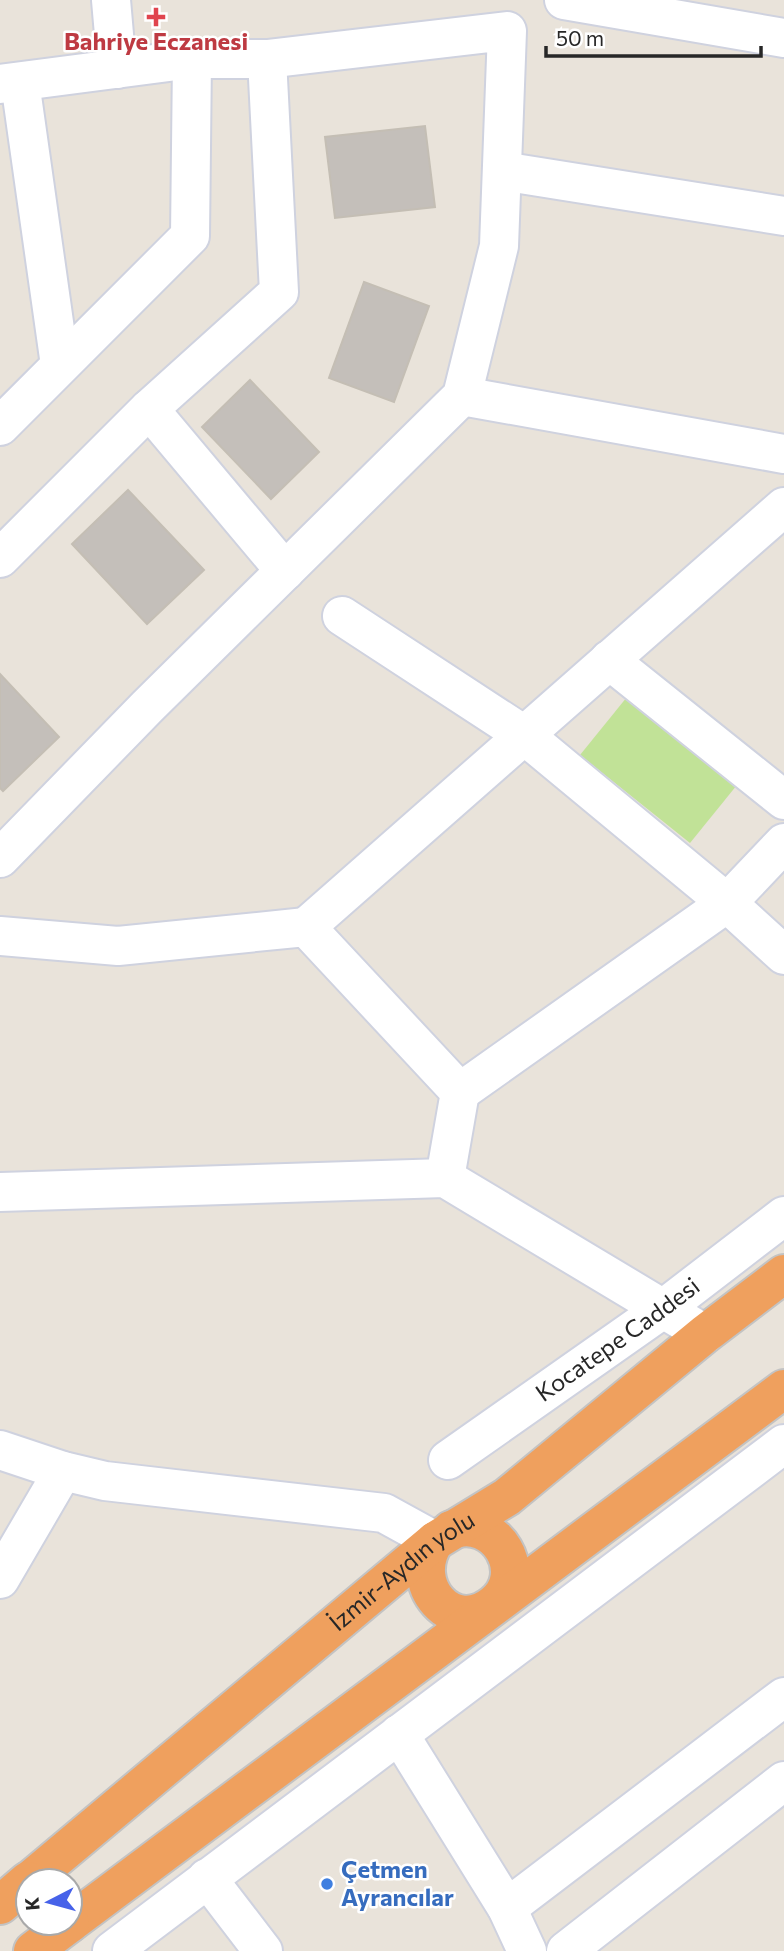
<svg xmlns="http://www.w3.org/2000/svg" width="784" height="1951" font-family="Commissioner,sans-serif">
	<style>
		.pitch { fill: #c1e297 }
		.building { fill: #c4bfba; stroke: #c4beb4; stroke-width: 2 }
		.lines { fill: none; stroke-linecap: round; stroke-linejoin: round }
		.minor-casing { stroke: #cfd2df; stroke-width: 42 }
		.highway-casing { stroke: #c3c3c3; stroke-width: 42 }
		.minor { stroke: #fff; stroke-width: 38 }
		.highway { stroke: #efa05e; stroke-width: 38 }
		.health-dot { fill: #e0444e; stroke: #fff; stroke-width: 2.5 }
		.shop-dot { fill: #3f7fe0; stroke: #fff; stroke-width: 2.5 }
		.labels { text-anchor: middle; stroke-width: 5; stroke-linejoin: round; paint-order: stroke }
		.health-label { font-size: 24px; font-weight: bold; fill: #be3a42; stroke: #fff }
		.street-label { font-size: 24px; fill: #272727; stroke: #fff }
		.shop-label { font-size: 24px; font-weight: bold; fill: #366cbe; stroke: #fff; text-anchor: start }
	</style>
	<rect width="100%" height="100%" fill="#e9e3da"/>
	<polygon class="pitch" points="627,697 737,785 690,843 580,755"/>
	<g class="building">
		<polygon points="425,126 435,207 335,218 325,137"/>
		<polygon points="364,282 429,306 394,402 329,378"/>
		<polygon points="250,380 319,452 271,499 202,427"/>
		<polygon points="128,490 204,570 147,624 72,544"/>
		<polygon points="0,674 59,737 3,791 0,788"/>
	</g>
	<g class="lines">
		<g class="minor-casing">
			<g id="minor">
				<polyline points="111,0 117,69"/>
				<polyline points="564,0 784,38"/>
				<polyline points="20,82 60,365"/>
				<polyline points="0,84 192,59 267,59 507,31 499,246 462,396 147,707 0,858"/>
				<polyline points="502,171 784,216"/>
				<polyline points="462,396 784,454"/>
				<polyline points="149,409 285,571"/>
				<polyline points="0,426 190,236 192,59"/>
				<polyline points="0,558 149,409 279,292 267,59"/>
				<polyline points="342,616 524,735 727,903 784,955"/>
				<polyline points="609,660 784,800"/>
				<polyline points="306,927 784,507"/>
				<polyline points="0,936 118,946 306,927 460,1092 445,1178"/>
				<polyline points="460,1092 727,903 784,843"/>
				<polyline points="0,1192 445,1178 705,1334"/>
				<polyline points="0,1450 63,1471 105,1481 384,1513 435,1541"/>
				<path id="s1" d="M 448,1460 L 663,1309 L 784,1216"/>
				<polyline points="0,1579 63,1471"/>
				<polyline points="399,1734 507,1908 527,1951"/>
				<polyline points="207,1878 263,1951"/>
				<polyline points="507,1908 784,1697"/>
				<polyline points="112,1951 784,1444"/>
				<polyline points="566,1951 784,1781"/>
			</g>
		</g>
		<g class="highway-casing">
			<g id="highway">
				<path d="M 435,1541 C 406,1584 452,1638 494,1604 C 532,1573 496,1514 451,1530"/>
				<path id="s2" d="M 29,1881 L 435,1541 L 507,1497 L 705,1334 L 784,1274"/>
				<polyline points="0,1905 28,1881"/>
				<polyline points="70,1923 784,1389"/>
				<polyline points="33,1951 70,1923"/>
			</g>
		</g>
		<use href="#minor" class="minor"/>
		<use href="#highway" class="highway"/>
	</g>
	<path class="health-dot" d="M152.5 6.5h7v7h7v7h-7v7h-7v-7h-7v-7h7z"/>
	<circle class="shop-dot" cx="327" cy="1884" r="7"/>
	<g class="labels">
		<g class="health-label">
			<text x="156" y="50">Bahriye Eczanesi</text>
		</g>
		<g class="street-label">
			<text dy="8" stroke="none"><textPath href="#s1" startOffset="208">Kocatepe Caddesi</textPath></text>
			<text dy="8" stroke="none"><textPath href="#s2" startOffset="485">İzmir-Aydın yolu</textPath></text>
		</g>
		<g class="shop-label">
			<text x="341" y="1878">Çetmen<tspan x="341" dy="28">Ayrancılar</tspan></text>
		</g>
	</g>
	<g transform="translate(49 1902) rotate(264)"><circle r="33" fill="#ffffff" stroke="#a9a9a9" stroke-width="2"/>
	<path d="M0-5L12 26L0 18L-12 26Z" fill="#4762e9"/>
	<text y="-10" font-size="19" font-weight="bold" text-anchor="middle" fill="#272727">K</text>
	</g>
	<path d="M546 46v10h215v-10" fill="none" stroke="#272727" stroke-width="3.5"/>
	<text x="556" y="46" font-size="21" fill="#272727" stroke="#ffffff" stroke-width="5" paint-order="stroke">50 m</text>
</svg>
